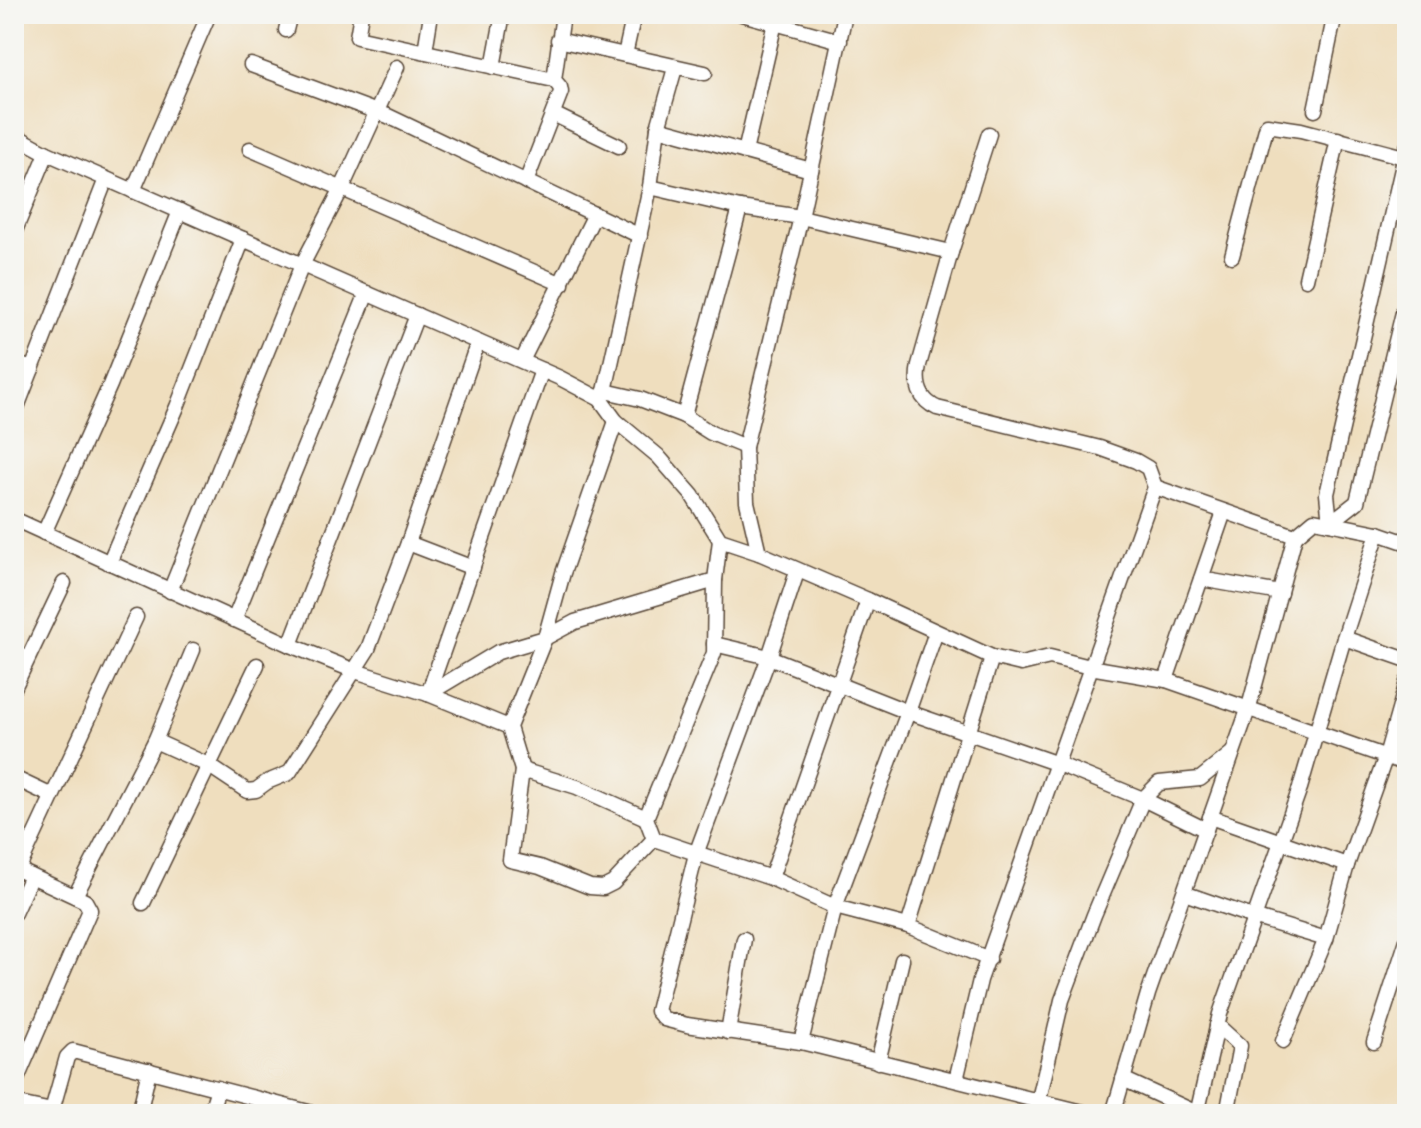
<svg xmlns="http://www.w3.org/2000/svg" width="1421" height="1128" font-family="'IM FELL French Canon',serif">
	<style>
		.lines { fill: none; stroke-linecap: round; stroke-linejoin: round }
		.minor-casing { stroke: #564536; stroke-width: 17 }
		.minor { stroke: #fff; stroke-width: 14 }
	</style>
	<rect width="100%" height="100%" fill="#f6f6f2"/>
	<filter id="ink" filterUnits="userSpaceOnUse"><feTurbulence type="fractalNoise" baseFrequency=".0125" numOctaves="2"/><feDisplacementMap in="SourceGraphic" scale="16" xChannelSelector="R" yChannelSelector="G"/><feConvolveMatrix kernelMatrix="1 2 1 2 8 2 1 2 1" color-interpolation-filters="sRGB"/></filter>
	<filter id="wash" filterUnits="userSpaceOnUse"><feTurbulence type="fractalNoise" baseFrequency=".006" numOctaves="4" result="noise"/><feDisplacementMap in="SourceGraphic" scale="32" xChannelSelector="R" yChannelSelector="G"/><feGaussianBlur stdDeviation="1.8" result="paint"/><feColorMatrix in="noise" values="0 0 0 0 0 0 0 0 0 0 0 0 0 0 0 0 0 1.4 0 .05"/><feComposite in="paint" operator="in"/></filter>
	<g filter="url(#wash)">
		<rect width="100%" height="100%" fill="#efdebe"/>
	</g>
	<g filter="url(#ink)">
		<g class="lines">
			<g class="minor-casing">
				<g id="minor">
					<polyline points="361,14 357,37 554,80"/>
					<polyline points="742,14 840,41"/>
					<polyline points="286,30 290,14"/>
					<polyline points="558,40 705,73"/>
					<polyline points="425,51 431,14"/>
					<polyline points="625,55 634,14"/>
					<polyline points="251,65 388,116 640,236"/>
					<polyline points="493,67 503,14"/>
					<polyline points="1315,110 1335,14"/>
					<polyline points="553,114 619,146"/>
					<polyline points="658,128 811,170"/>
					<polyline points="14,135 47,153 560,378 600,399 616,421 658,456 692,495 720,540 759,553 868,600 992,657 1021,664 1050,657 1090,667 1166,680 1407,764"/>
					<polyline points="1407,147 1327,494 1330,523 1357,502 1407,296"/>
					<polyline points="250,149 562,284"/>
					<polyline points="745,152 777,14"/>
					<polyline points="526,182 561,92 560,87 554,80 563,14"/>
					<polyline points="650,187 740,208 801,217 951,252"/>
					<polyline points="133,191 209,14"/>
					<polyline points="14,233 47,153"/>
					<polyline points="1232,256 1267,125 1301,130 1404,157"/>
					<polyline points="1306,279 1338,139"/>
					<polyline points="522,361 595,214"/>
					<polyline points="14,363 32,369"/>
					<polyline points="605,391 640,399 684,416 711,433 745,447"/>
					<polyline points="600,399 605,391 650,187 658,128 675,68"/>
					<polyline points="14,415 106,179"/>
					<polyline points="684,416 740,208"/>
					<polyline points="616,421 563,573 545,638 509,727 522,770 510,860 540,867 590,887 603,888 613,883 654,839"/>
					<polyline points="1155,487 1295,536 1314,520 1378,533 1407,543"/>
					<polyline points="14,519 290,645 355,671 428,694 509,727"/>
					<polyline points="44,533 110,385 180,211"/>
					<polyline points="408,543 473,568"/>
					<polyline points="759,553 747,502 745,447 801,217 845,14"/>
					<polyline points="109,563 177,407 243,239"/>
					<polyline points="797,572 769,657 696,854 657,1011 664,1019 687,1025 801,1042"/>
					<polyline points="1201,579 1280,593"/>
					<polyline points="715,580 714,653 646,818 654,839 771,878 835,907 908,926 989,959"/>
					<polyline points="170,591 302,265 341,190 397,67"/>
					<polyline points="234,620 367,293"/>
					<polyline points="936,632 908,712 835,907 801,1042 1091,1114"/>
					<polyline points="1344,638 1407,660"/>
					<polyline points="714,644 769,657 908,712 1058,764 1143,799 1206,830"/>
					<polyline points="290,645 417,315"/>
					<polyline points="1166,680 1224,512"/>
					<polyline points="14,688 64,583"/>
					<polyline points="428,694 498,652 545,638 575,622 715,580 720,540"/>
					<polyline points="428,694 542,370"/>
					<polyline points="155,741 208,765 247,791 256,790 267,782 289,773 368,649 408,543 478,342"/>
					<polyline points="522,770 577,787 646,818"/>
					<polyline points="14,778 52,796"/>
					<polyline points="1210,817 1347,865"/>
					<polyline points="14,868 85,901 90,910 14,1086"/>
					<polyline points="18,870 136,617"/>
					<polyline points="771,878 868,600"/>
					<polyline points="1184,893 1253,917 1326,939"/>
					<polyline points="75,896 155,741 193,650"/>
					<polyline points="143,903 257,665"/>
					<polyline points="14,913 31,876"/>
					<polyline points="908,926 992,657"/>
					<polyline points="1217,1025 1240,1046 1227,1114"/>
					<polyline points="728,1032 744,939"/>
					<polyline points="1283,1041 1326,939 1347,865 1386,756 1407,682"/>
					<polyline points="1374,1042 1407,940"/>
					<polyline points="878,1062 902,960"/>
					<polyline points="1123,1079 1197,1113"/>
					<path d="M 956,1080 L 980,980 L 1155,487 L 1148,468 L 1136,461 L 1100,448 L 937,408 C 919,400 915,384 919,365 L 951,252 L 989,134"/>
					<polyline points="1039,1099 1062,1000 1094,915 1143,799 1159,783 1200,779 1232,753"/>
					<polyline points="14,1103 52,1111"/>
					<polyline points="51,1114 67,1057 73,1051 316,1114"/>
					<polyline points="139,1114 149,1070"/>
					<polyline points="210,1114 218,1088"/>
					<polyline points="1113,1114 1148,994 1249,707 1295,536"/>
					<polyline points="1197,1114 1220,1014 1300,788 1344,638 1378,533"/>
				</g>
			</g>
			<use href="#minor" class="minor"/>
		</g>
	</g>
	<rect width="1421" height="1128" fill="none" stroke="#f6f6f2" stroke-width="48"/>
</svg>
